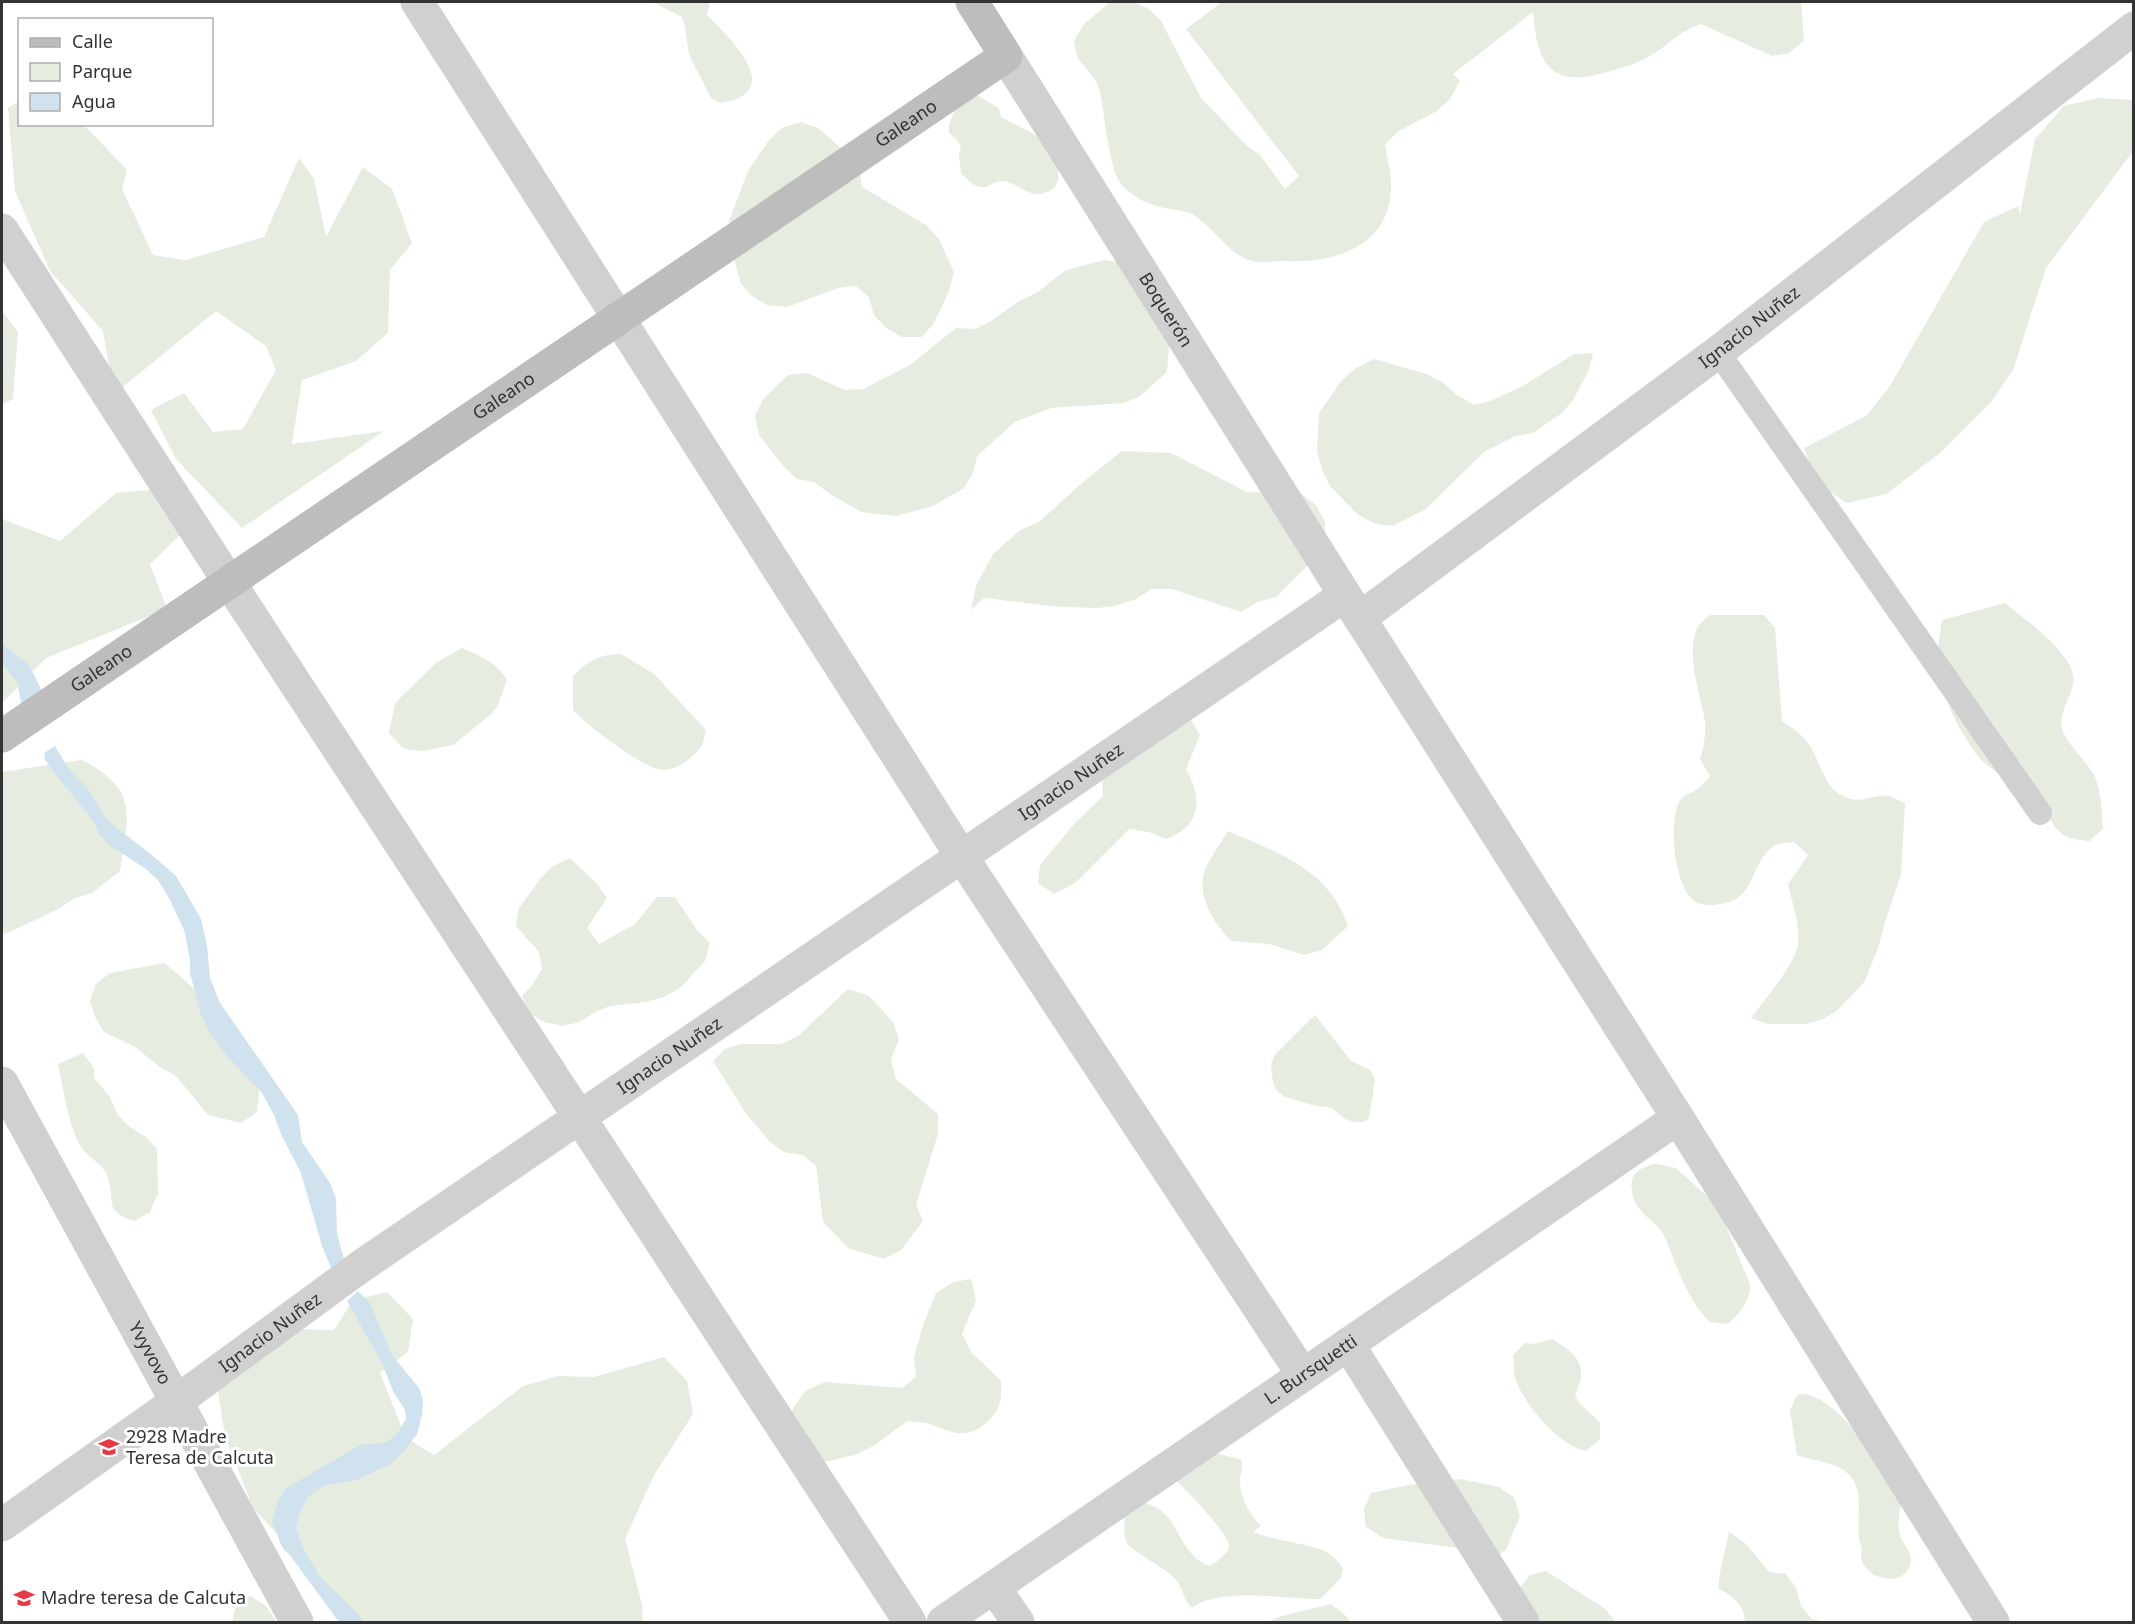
<svg xmlns="http://www.w3.org/2000/svg" width="2135" height="1624" font-family="'Noto Sans',sans-serif">
	<style>
		.green { fill: #e6ecdf }
		.water { fill: #cfe2ee }
		.lines { fill: none; stroke-linecap: round; stroke-linejoin: round }
		.lane { stroke: #d0d0d0; stroke-width: 24 }
		.street { stroke: #d0d0d0; stroke-width: 33 }
		.secondary { stroke: #bdbdbd; stroke-width: 33 }
		.labels { text-anchor: middle; stroke-width: 6; stroke-linejoin: round; paint-order: stroke }
		.street-label { font-size: 18px; fill: #333; stroke: #fff }
		.poi-label { font-size: 18px; fill: #333; stroke: #fff; text-anchor: start }
	</style>
	<rect width="100%" height="100%" fill="#fff"/>
	<g class="green">
		<path d="M 652,2 L 710,2 L 707,15 C 721,30 769,73 746,93 C 739,100 729,101 720,103 L 711,98 L 689,55 L 685,27 L 682,17 Z"/>
		<path d="M 1110,2 L 1134,2 L 1149,9 L 1161,21 L 1201,98 L 1246,145 L 1260,155 L 1285,189 L 1299,176 L 1186,29 L 1222,2 L 1801,2 L 1804,41 L 1789,53 L 1772,56 L 1701,24 C 1679,31 1670,44 1650,56 C 1637,64 1621,68 1607,72 C 1550,89 1537,64 1533,12 L 1453,74 L 1460,81 L 1450,99 L 1437,111 L 1399,131 L 1385,144 C 1387,159 1392,175 1391,189 C 1389,245 1337,263 1288,261 C 1273,260 1259,266 1244,258 C 1223,247 1212,226 1192,214 C 1185,211 1177,210 1170,209 C 1150,205 1136,200 1122,185 C 1108,170 1105,111 1099,88 C 1095,75 1085,69 1078,58 C 1076,54 1075,46 1074,41 L 1084,24 Z"/>
		<path d="M 973,93 L 999,108 L 1001,117 C 1014,124 1030,130 1041,140 C 1057,155 1071,189 1040,194 C 1026,196 1015,180 1001,181 C 997,181 992,184 988,186 C 978,191 969,181 961,173 L 959,155 L 961,146 L 956,139 L 949,133 L 949,124 L 959,100 Z"/>
		<polygon points="2098,98 2134,100 2133,151 2046,268 2013,370 1992,401 1940,453 1886,494 1847,503 1817,483 1804,448 1866,416 1890,386 1984,222 2018,206 2020,214 2035,139 2064,106"/>
		<polygon points="19,101 20,124 84,125 127,170 122,189 153,255 186,260 264,237 299,158 314,179 326,237 363,167 392,189 412,243 390,270 388,333 356,361 302,380 292,444 384,431 242,528 176,459 151,410 184,393 213,432 243,429 276,370 266,346 216,311 114,394 103,331 50,271 15,191 8,108"/>
		<polygon points="801,122 818,128 859,164 862,187 926,225 939,239 954,272 949,291 934,323 922,337 902,337 886,328 874,315 869,297 856,286 838,288 787,307 767,305 752,296 741,284 735,263 729,221 748,171 769,140 782,128"/>
		<polygon points="1104,260 1123,263 1170,335 1167,372 1140,396 1124,403 1051,408 1015,422 977,456 973,473 964,488 933,506 896,516 861,512 830,494 814,482 797,479 784,467 759,435 755,416 763,399 788,375 807,373 845,390 863,389 910,365 956,328 975,329 991,321 1021,300 1036,293 1066,270"/>
		<polygon points="2,311 18,332 13,399 2,405"/>
		<polygon points="1593,353 1589,370 1573,400 1562,413 1533,433 1515,436 1484,452 1426,509 1393,526 1376,524 1358,515 1330,486 1322,470 1317,451 1319,413 1341,381 1356,368 1374,359 1427,374 1443,383 1457,395 1474,405 1490,401 1523,386 1574,354"/>
		<polygon points="1122,451 1171,453 1247,492 1301,494 1316,505 1325,522 1325,542 1316,557 1276,597 1257,602 1241,612 1172,589 1152,589 1136,599 1115,606 1097,608 1061,607 984,598 971,610 976,586 993,554 1020,530 1039,522 1082,483"/>
		<polygon points="175,488 196,520 150,564 167,609 46,658 2,703 2,519 60,541 116,493"/>
		<path d="M 2005,603 C 2024,619 2080,657 2073,685 C 2069,701 2059,712 2062,729 C 2066,743 2086,761 2094,775 C 2101,787 2102,815 2103,829 L 2089,841 C 2061,839 2058,833 2044,809 C 2041,804 2039,798 2035,794 C 2021,781 2002,777 1988,766 C 1968,751 1938,691 1937,666 C 1937,651 1940,635 1942,620 Z"/>
		<path d="M 1710,615 L 1764,615 L 1775,628 L 1782,721 C 1793,728 1803,735 1810,746 C 1823,766 1823,791 1851,799 C 1862,802 1876,794 1888,796 C 1893,797 1900,801 1905,803 L 1901,874 L 1884,925 L 1879,945 L 1865,981 L 1838,1010 L 1823,1019 L 1807,1024 L 1768,1024 L 1751,1018 C 1764,1000 1792,968 1797,948 C 1802,928 1792,903 1788,884 L 1808,855 L 1794,842 C 1789,843 1781,843 1776,845 C 1753,857 1756,891 1732,901 C 1723,905 1704,907 1696,902 C 1674,890 1667,818 1681,799 C 1685,795 1692,793 1697,789 C 1701,786 1706,781 1710,776 L 1700,759 C 1704,747 1706,735 1705,722 C 1701,692 1685,658 1697,628 C 1700,623 1706,619 1710,615 Z"/>
		<path d="M 462,648 C 481,656 495,662 507,680 L 497,707 L 490,715 L 453,745 L 423,751 L 411,750 L 403,748 L 389,733 L 395,704 L 401,697 L 437,662 Z"/>
		<path d="M 621,654 L 654,674 L 706,730 C 704,736 704,744 700,748 C 691,760 673,773 657,769 C 637,763 588,726 573,710 L 573,676 C 589,660 598,655 621,654 Z"/>
		<path d="M 1191,720 L 1200,735 L 1186,769 C 1203,799 1201,826 1166,839 L 1149,832 L 1129,829 L 1075,883 L 1054,894 L 1038,883 L 1040,865 L 1075,823 L 1103,796 L 1102,778 Z"/>
		<path d="M 82,760 C 140,790 128,816 120,871 L 92,893 L 75,898 L 58,909 L 10,932 L 2,934 L 2,772 Z"/>
		<path d="M 1228,831 C 1278,853 1329,869 1348,926 L 1322,950 L 1304,955 L 1269,944 L 1231,941 C 1216,925 1199,901 1203,877 C 1205,864 1221,843 1228,831 Z"/>
		<polygon points="570,858 597,884 607,898 587,928 599,944 635,924 657,897 675,897 696,929 710,943 705,961 680,988 664,997 646,1002 610,1006 595,1012 580,1022 562,1026 544,1022 529,1013 522,996 533,984 542,969 539,952 516,926 519,908 541,878 553,866"/>
		<polygon points="164,963 178,974 219,1013 256,1075 259,1094 257,1112 241,1123 208,1115 176,1076 160,1067 135,1047 104,1032 95,1017 90,1000 96,984 110,973"/>
		<polygon points="848,989 869,996 893,1022 899,1040 891,1059 896,1079 938,1114 938,1134 916,1205 923,1221 901,1250 884,1259 848,1248 823,1222 816,1166 803,1155 784,1152 770,1142 745,1112 713,1061 725,1049 741,1044 781,1044 798,1036"/>
		<polygon points="1315,1015 1351,1061 1370,1070 1375,1079 1369,1118 1363,1122 1354,1122 1345,1119 1332,1108 1312,1105 1285,1097 1278,1092 1273,1083 1271,1065 1274,1056"/>
		<path d="M 83,1053 L 94,1068 L 94,1078 L 110,1097 L 117,1114 L 130,1127 L 146,1137 L 157,1149 L 158,1193 L 150,1212 L 134,1221 C 101,1211 117,1199 107,1175 C 103,1164 89,1158 82,1148 C 70,1133 62,1084 58,1064 Z"/>
		<path d="M 1656,1164 L 1676,1168 L 1717,1205 L 1750,1284 C 1751,1300 1739,1314 1728,1324 L 1710,1322 C 1687,1299 1678,1270 1666,1240 C 1659,1220 1636,1216 1632,1192 C 1631,1185 1631,1180 1635,1174 C 1641,1168 1647,1165 1656,1164 Z"/>
		<path d="M 971,1279 L 976,1300 L 962,1334 L 972,1353 L 1001,1381 C 1002,1399 1001,1410 986,1423 C 963,1442 950,1430 926,1423 C 920,1422 913,1422 907,1421 L 875,1445 L 857,1454 L 821,1463 L 782,1425 L 805,1391 L 825,1382 L 902,1388 L 916,1377 L 914,1358 L 923,1325 L 936,1293 L 953,1282 Z"/>
		<polygon points="387,1292 413,1319 408,1352 380,1373 406,1438 434,1455 523,1386 558,1376 594,1377 664,1357 687,1381 693,1414 654,1475 625,1539 642,1605 643,1622 348,1622 304,1563 253,1508 225,1436 214,1366 299,1329 334,1330 353,1300"/>
		<path d="M 1553,1339 C 1566,1348 1583,1358 1581,1376 C 1581,1382 1577,1389 1575,1395 L 1579,1403 L 1600,1422 L 1600,1439 L 1586,1451 C 1560,1446 1527,1407 1517,1383 C 1513,1375 1514,1365 1513,1355 L 1525,1343 L 1534,1344 Z"/>
		<path d="M 1806,1394 C 1847,1405 1879,1466 1902,1500 C 1900,1510 1897,1522 1899,1532 C 1901,1543 1912,1550 1911,1561 C 1907,1589 1866,1581 1861,1558 C 1860,1555 1862,1552 1862,1549 C 1862,1547 1859,1542 1859,1540 C 1857,1525 1862,1494 1854,1481 C 1842,1461 1815,1462 1797,1455 L 1790,1410 L 1797,1395 Z"/>
		<path d="M 1205,1450 L 1242,1460 C 1242,1467 1241,1473 1240,1479 C 1239,1496 1250,1515 1261,1526 L 1253,1532 C 1275,1541 1300,1542 1322,1550 C 1331,1553 1338,1561 1343,1569 L 1341,1578 L 1320,1599 C 1287,1599 1218,1587 1192,1608 C 1182,1598 1184,1585 1169,1573 C 1161,1567 1130,1549 1127,1543 C 1123,1536 1125,1522 1124,1514 L 1141,1501 C 1147,1504 1154,1506 1159,1509 C 1179,1522 1182,1557 1210,1566 C 1217,1561 1228,1555 1229,1546 C 1230,1535 1186,1490 1177,1481 Z"/>
		<polygon points="1460,1479 1499,1487 1514,1497 1520,1516 1506,1550 1491,1560 1458,1548 1383,1538 1366,1527 1364,1509 1371,1493 1408,1485"/>
		<path d="M 1729,1532 L 1745,1543 L 1769,1572 L 1786,1574 L 1796,1588 L 1801,1606 L 1812,1619 L 1826,1622 L 1745,1622 C 1744,1604 1733,1597 1718,1588 L 1721,1567 Z"/>
		<polygon points="1546,1571 1604,1608 1616,1622 1501,1622 1518,1590 1530,1575"/>
		<polygon points="250,1596 265,1605 277,1622 232,1622 235,1609"/>
		<polygon points="1331,1604 1344,1614 1351,1622 1268,1622 1278,1617"/>
	</g>
	<g class="water">
		<polygon points="2,641 7,648 28,663 44,695 22,708 17,681 2,664"/>
		<polygon points="55,746 70,771 88,789 108,821 153,856 176,876 201,919 207,946 210,978 220,1003 298,1115 302,1142 330,1183 336,1198 337,1234 345,1263 332,1270 322,1246 301,1173 281,1134 274,1115 262,1093 227,1056 211,1034 201,1015 190,973 190,959 184,930 169,898 158,880 146,869 109,845 99,834 94,822 53,771 45,760 44,753"/>
		<polygon points="358,1291 369,1302 392,1355 419,1388 423,1400 422,1415 417,1434 405,1450 391,1464 356,1480 324,1486 309,1496 301,1510 296,1526 303,1549 321,1578 356,1612 364,1622 339,1622 292,1558 282,1547 272,1522 278,1501 285,1489 360,1445 387,1442 397,1434 406,1419 405,1410 393,1391 382,1363 347,1301"/>
	</g>
	<g class="lines">
		<polyline class="lane" points="1718,352 2040,813"/>
		<g class="street">
			<polyline points="417,2 962,857 1303,1375"/>
			<path id="s1" d="M 1006,56 L 1345,595 L 1678,1118 L 1993,1622"/>
			<polyline points="2,230 229,582 910,1622"/>
			<path id="s2" d="M 1360,618 L 1718,352 L 2134,28"/>
			<path id="s3" d="M 2,1083 L 297,1622"/>
			<polyline points="1348,1344 1523,1622"/>
			<path id="s4" d="M 2,1525 L 177,1401 L 360,1267 L 1345,595"/>
			<polyline points="994,1587 1018,1622"/>
			<path id="s5" d="M 943,1622 L 1678,1118"/>
		</g>
		<path class="secondary" id="s6" d="M 2,736 L 1006,56 L 972,2"/>
	</g>
	<defs>
		<g id="school-bare" transform="scale(1.62)"><path d="M0-5L7-2L0 1L-7-2ZM-4 1L0 2.5L4 1V4Q0 6-4 4Z" fill="#e63946" stroke="#fff" stroke-width="2.5" paint-order="stroke"/></g>
	</defs>
	<g fill-rule="evenodd">
		<use href="#school-bare" x="109" y="1447"/>
		<use href="#school-bare" x="24" y="1598"/>
	</g>
	<g class="labels">
		<g class="street-label">
			<text dy="6" stroke="none"><textPath href="#s6" startOffset="1092">Galeano</textPath></text>
			<text dy="6" stroke="none"><textPath href="#s1" startOffset="300">Boquerón</textPath></text>
			<text dy="6" stroke="none"><textPath href="#s2" startOffset="486">Ignacio Nuñez</textPath></text>
			<text dy="6" stroke="none"><textPath href="#s6" startOffset="606">Galeano</textPath></text>
			<text dy="6" stroke="none"><textPath href="#s6" startOffset="120">Galeano</textPath></text>
			<text dy="6" stroke="none"><textPath href="#s4" startOffset="1302">Ignacio Nuñez</textPath></text>
			<text dy="6" stroke="none"><textPath href="#s4" startOffset="816">Ignacio Nuñez</textPath></text>
			<text dy="6" stroke="none"><textPath href="#s4" startOffset="330">Ignacio Nuñez</textPath></text>
			<text dy="6" stroke="none"><textPath href="#s3" startOffset="308">Yvyvovo</textPath></text>
			<text dy="6" stroke="none"><textPath href="#s5" startOffset="446">L. Bursquetti</textPath></text>
		</g>
		<g class="poi-label">
			<text x="126" y="1443">2928 Madre<tspan x="126" dy="21">Teresa de Calcuta</tspan></text>
			<text x="41" y="1604">Madre teresa de Calcuta</text>
		</g>
	</g>
	<rect width="2135" height="1624" fill="none" stroke="#333333" stroke-width="6"/>
	<rect x="18" y="18" width="195" height="108" fill="#ffffff" stroke="#adadad" stroke-width="1.5"/>
	<rect x="30" y="38" width="30" height="9" fill="#bdbdbd" stroke="#adadad" stroke-width="1.5"/>
	<text x="72" y="48" font-size="18" fill="#333333">Calle</text>
	<rect x="30" y="63" width="30" height="18" fill="#e6ecdf" stroke="#adadad" stroke-width="1.5"/>
	<text x="72" y="78" font-size="18" fill="#333333">Parque</text>
	<rect x="30" y="93" width="30" height="18" fill="#cfe2ee" stroke="#adadad" stroke-width="1.5"/>
	<text x="72" y="108" font-size="18" fill="#333333">Agua</text>
</svg>
